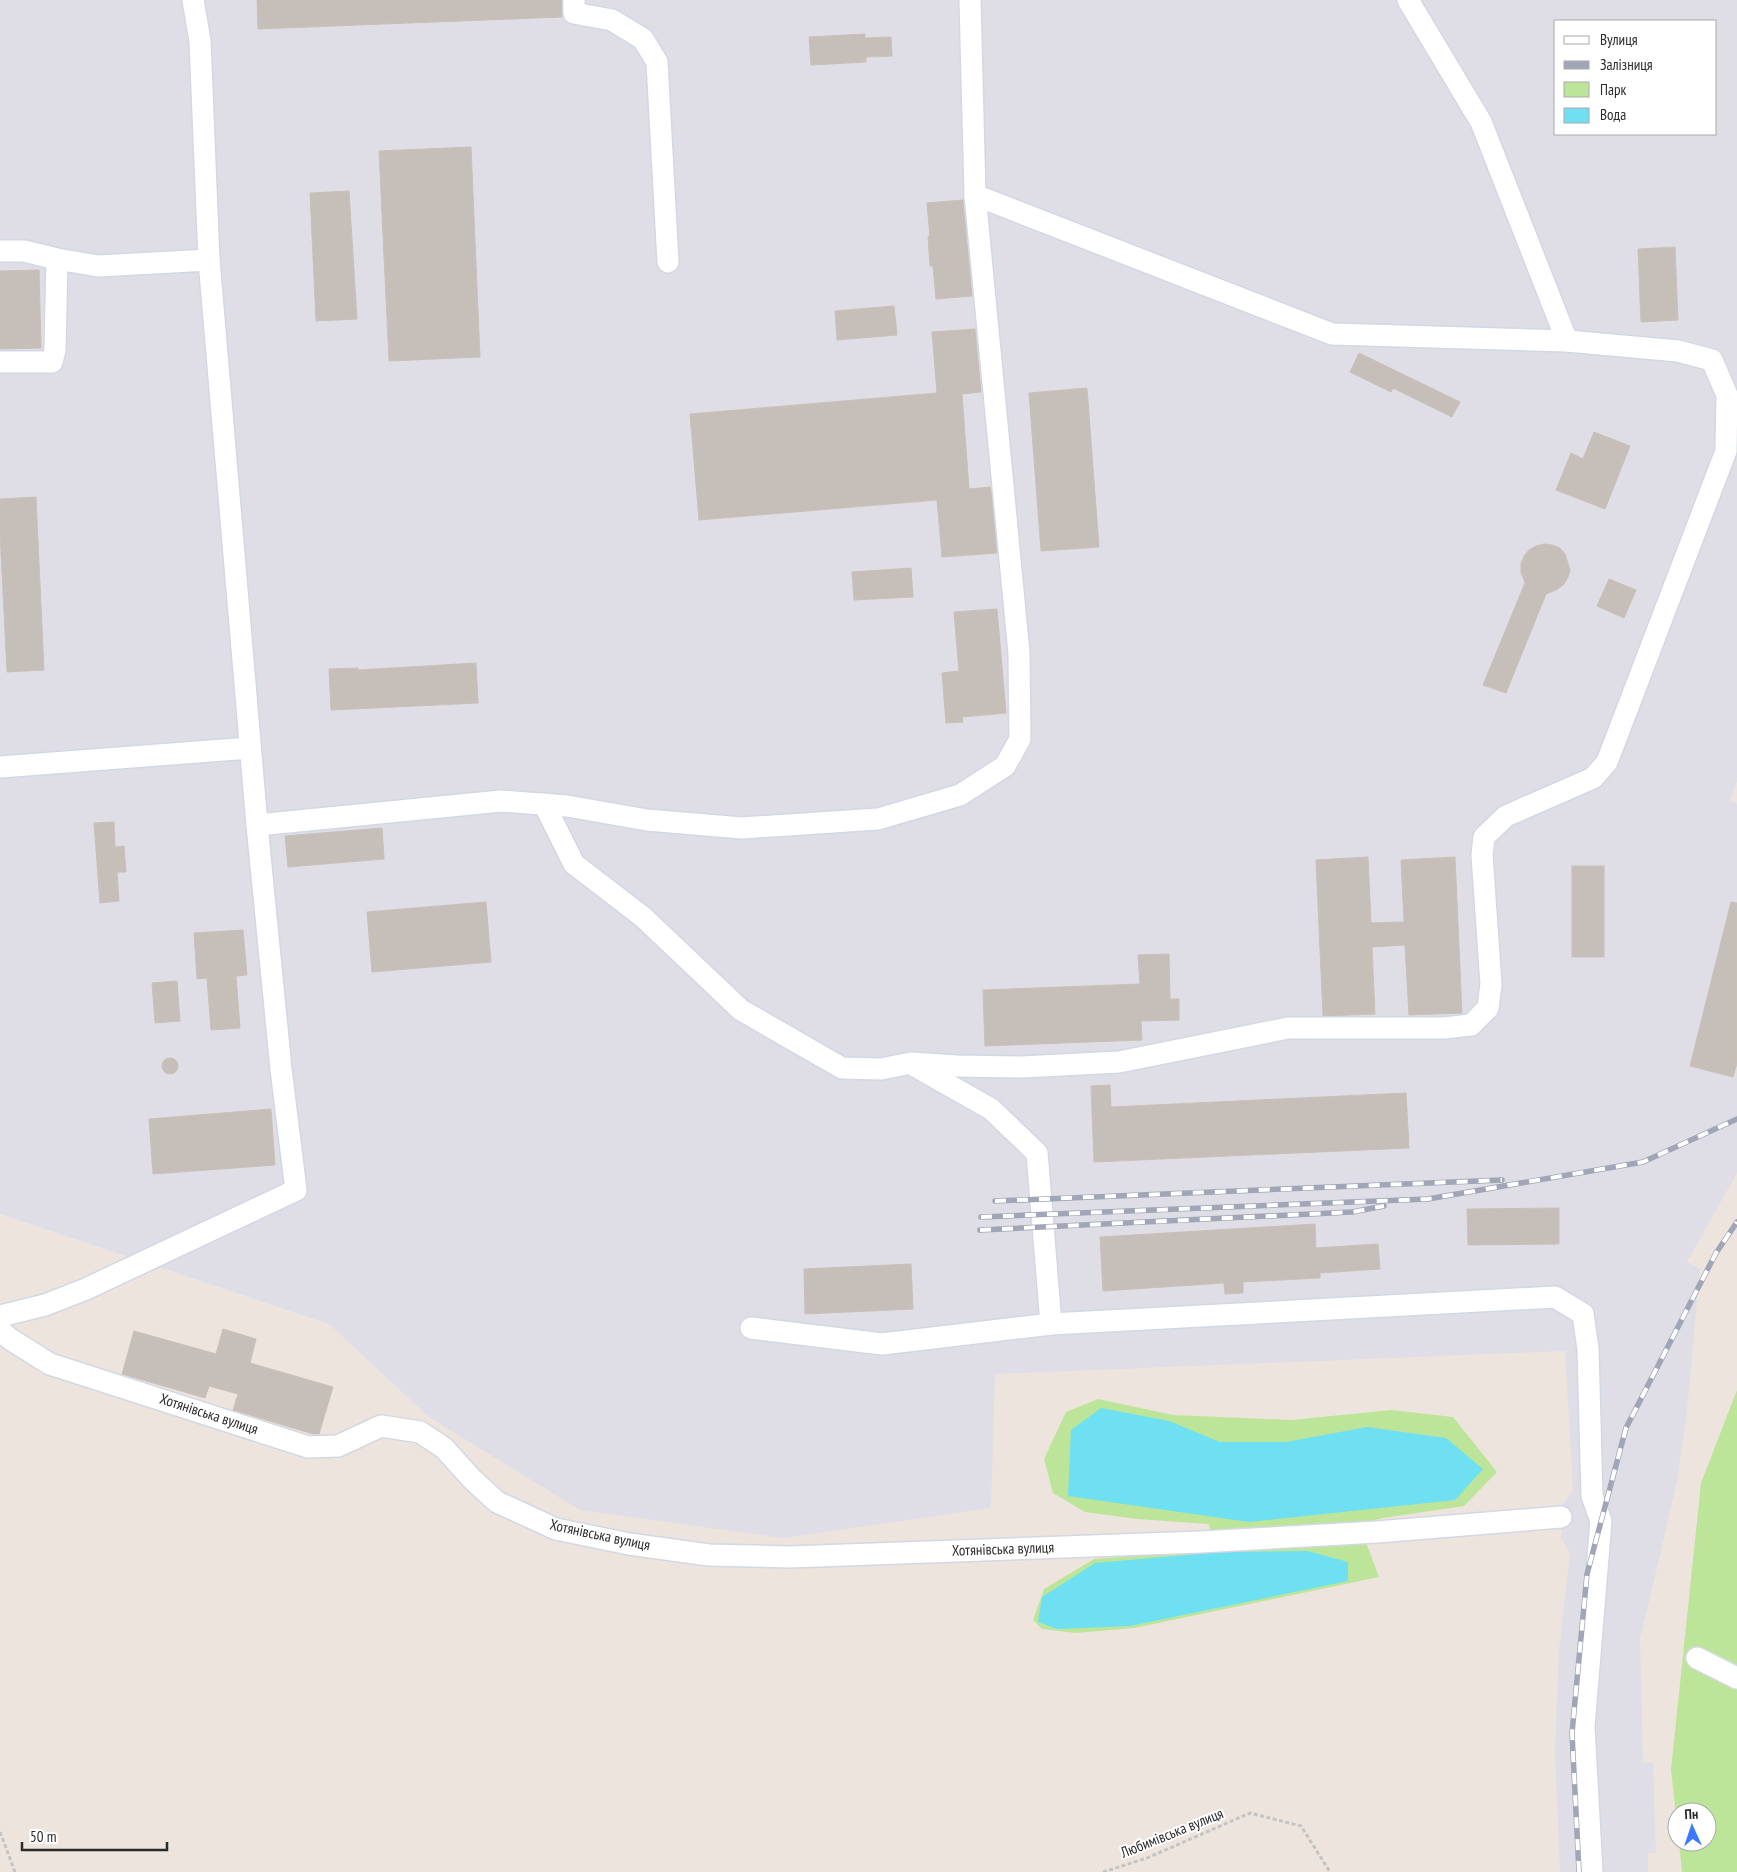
<svg xmlns="http://www.w3.org/2000/svg" width="1737" height="1872" font-family="'PT Sans Narrow',sans-serif">
	<style>
		.industrial { fill: #dfdee6; fill-rule: evenodd }
		.green { fill: #bde599 }
		.water { fill: #6ee0f2 }
		.building { fill: #c6bfb9; stroke: #c9c0b7 }
		.lines { fill: none; stroke-linecap: round; stroke-linejoin: round }
		.minor-casing { stroke: #d2d8e4; stroke-width: 24 }
		.path { stroke: #c4c4c4; stroke-width: 3; stroke-dasharray: 4 2.5; stroke-linecap: butt }
		.minor { stroke: #fff; stroke-width: 21 }
		.rail-casing { stroke: #a0a6b6; stroke-width: 5.5 }
		.rail { stroke: #fff; stroke-width: 4; stroke-dasharray: 11; stroke-linecap: butt }
		.labels { text-anchor: middle; stroke-width: 4; stroke-linejoin: round; paint-order: stroke }
		.street-label { font-size: 15px; fill: #2b2b2b; stroke: #fff }
	</style>
	<rect width="100%" height="100%" fill="#ede4dd"/>
	<path class="industrial" d="M 0,0 L 1737,0 L 1737,781 L 1730,800 L 1737,804 L 1737,1173 L 1687,1262 L 1700,1269 L 1687,1410 L 1677,1482 L 1640,1640 L 1643,1763 L 1653,1763 L 1656,1853 L 1648,1853 L 1648,1872 L 1560,1872 L 1555,1752 L 1559,1650 L 1570,1553 L 1561,1538 L 1561,1506 L 1573,1490 L 1565,1351 L 995,1374 L 991,1508 L 783,1538 L 580,1510 L 429,1417 L 329,1324 L 0,1214 ZM 1556,21 L 1716,21 L 1716,134 L 1556,134 Z"/>
	<g class="green">
		<polygon points="1737,1390 1737,1872 1682,1872 1679,1842 1707,1842 1707,1812 1677,1812 1677,1823 1671,1770 1701,1483"/>
		<polygon points="1098,1399 1173,1415 1292,1420 1391,1410 1453,1417 1497,1472 1464,1506 1383,1518 1359,1524 1379,1577 1134,1628 1076,1633 1042,1629 1033,1620 1044,1589 1094,1559 1214,1550 1209,1524 1137,1519 1085,1512 1053,1493 1044,1459 1066,1412"/>
	</g>
	<g class="water">
		<polygon points="1101,1408 1169,1421 1220,1442 1286,1442 1367,1427 1446,1438 1483,1469 1455,1500 1249,1522 1068,1496 1071,1430"/>
		<polygon points="1308,1551 1348,1562 1348,1581 1130,1626 1057,1629 1038,1622 1042,1597 1095,1563 1220,1552"/>
	</g>
	<g class="building">
		<polygon points="257,0 562,0 562,17 258,29"/>
		<polygon points="865,34 865,38 891,37 892,56 866,57 866,62 811,65 809,37"/>
		<polygon points="471,147 480,357 389,361 379,151"/>
		<polygon points="349,191 357,319 316,321 310,193"/>
		<polygon points="963,200 972,296 936,299 933,266 930,266 928,236 930,236 927,203"/>
		<polygon points="1675,247 1678,320 1641,322 1638,249"/>
		<polygon points="39,270 41,348 0,349 0,271"/>
		<polygon points="894,306 897,335 837,340 835,311"/>
		<polygon points="975,329 981,392 962,394 969,489 991,487 997,553 942,557 937,500 699,520 690,414 937,393 932,332"/>
		<polygon points="1359,353 1460,402 1452,417 1393,388 1391,392 1350,372"/>
		<polygon points="1087,388 1099,547 1041,551 1029,393"/>
		<polygon points="1594,432 1630,446 1605,509 1556,490 1571,453 1583,459"/>
		<polygon points="36,497 44,670 7,672 0,533 0,499"/>
		<polygon points="1544,544 1552,545 1560,548 1565,554 1570,570 1568,577 1564,584 1558,589 1546,594 1506,693 1483,685 1525,583 1521,572 1521,564 1524,556 1529,550 1536,546"/>
		<polygon points="911,568 913,597 854,600 852,572"/>
		<polygon points="1609,579 1636,590 1624,618 1597,606"/>
		<polygon points="997,609 1006,713 962,717 963,722 946,723 942,673 959,671 954,612"/>
		<polygon points="476,663 478,703 331,710 329,669 358,668 358,670"/>
		<polygon points="114,822 115,847 124,846 126,872 117,872 119,901 100,903 94,823"/>
		<polygon points="382,828 384,859 288,867 285,836"/>
		<polygon points="1368,857 1371,923 1404,922 1401,860 1455,857 1462,1013 1409,1015 1405,945 1372,947 1375,1014 1323,1016 1316,860"/>
		<rect x="1572" y="866" width="32" height="91"/>
		<polygon points="486,902 491,962 372,972 367,912"/>
		<polygon points="1731,902 1737,903 1737,1063 1733,1077 1690,1066"/>
		<polygon points="243,930 247,975 236,976 240,1028 211,1030 207,978 197,979 194,933"/>
		<polygon points="1169,954 1170,999 1179,999 1179,1020 1141,1021 1142,1040 985,1046 983,990 1140,984 1138,955"/>
		<polygon points="177,981 180,1021 155,1023 152,983"/>
		<circle cx="170" cy="1066" r="8"/>
		<polygon points="1110,1085 1111,1107 1406,1093 1409,1148 1094,1162 1091,1086"/>
		<polygon points="271,1109 275,1165 153,1174 149,1119"/>
		<polygon points="1559,1208 1559,1244 1468,1245 1467,1209"/>
		<polygon points="1315,1224 1316,1248 1378,1244 1380,1269 1320,1273 1320,1278 1243,1282 1243,1293 1225,1294 1224,1283 1103,1291 1100,1237"/>
		<polygon points="911,1264 913,1309 805,1314 804,1269"/>
		<polygon points="223,1329 256,1339 250,1363 333,1387 319,1434 313,1434 233,1410 238,1394 209,1386 205,1398 122,1374 134,1331 216,1354"/>
	</g>
	<g class="lines">
		<g class="minor-casing">
			<g id="minor">
				<polyline points="193,0 200,41 209,260 257,825"/>
				<polyline points="574,0 574,13 612,20 643,39 657,62 668,262"/>
				<polyline points="1408,0 1481,122 1567,341"/>
				<polyline points="0,251 24,251 57,259 98,266 209,260"/>
				<polyline points="0,362 52,362 55,350 57,259"/>
				<polyline points="0,767 250,748"/>
				<polyline points="544,804 574,864 643,917 741,1010 842,1068 881,1069 911,1063 957,1066 1022,1067 1119,1062 1288,1028 1444,1028 1471,1025 1488,1008 1491,984 1482,855 1484,837 1506,816 1593,778 1607,762 1726,451 1727,395 1712,360 1678,351 1567,341 1332,334 975,195"/>
				<polyline points="915,1066 991,1109 1037,1153 1051,1324"/>
				<polyline points="0,1316 45,1305 86,1289 296,1190 281,1069 257,825 501,801 567,806 647,820 742,828 878,819 960,795 1005,766 1020,739 1019,653 975,195 970,0"/>
				<polyline points="751,1328 882,1344 1051,1324 1555,1297 1583,1314 1588,1349 1592,1496 1601,1521 1584,1727 1592,1872"/>
				<polyline points="0,1330 10,1339 50,1364 308,1447 338,1446 381,1426 420,1432 444,1448 472,1479 497,1502 556,1529 629,1544 709,1555 790,1557 1200,1542 1377,1532 1561,1517"/>
				<polyline points="1697,1658 1737,1678"/>
			</g>
		</g>
		<g class="path">
			<polyline points="0,1832 15,1872"/>
			<polyline points="1103,1872 1147,1858 1250,1813 1301,1826 1330,1872"/>
		</g>
		<use href="#minor" class="minor"/>
		<g class="rail-casing">
			<g id="rail">
				<polyline points="995,1201 1502,1180"/>
				<polyline points="981,1217 1428,1199 1643,1162 1737,1119"/>
				<polyline points="980,1230 1352,1212 1384,1206"/>
				<polyline points="1579,1872 1572,1733 1587,1574 1626,1428 1716,1253 1737,1222"/>
			</g>
		</g>
		<use href="#rail" class="rail"/>
	</g>
	<g class="labels">
		<g class="street-label">
			<text transform="translate(209 1414) rotate(18)" y="5">Хотянівська вулиця</text>
			<text transform="translate(600 1535) rotate(12)" y="5">Хотянівська вулиця</text>
			<text transform="translate(1003 1549) rotate(-2)" y="5">Хотянівська вулиця</text>
			<text transform="translate(1172 1833) rotate(-22)" y="5">Любимівська вулиця</text>
		</g>
	</g>
	<rect x="1554" y="20" width="162" height="115" fill="#ffffff" stroke="#aaaaaa"/>
	<rect x="1564" y="36" width="25" height="8" fill="#ffffff" stroke="#aaaaaa"/>
	<text x="1600" y="45" font-size="15" fill="#2b2b2b">Вулиця</text>
	<rect x="1564" y="61" width="25" height="8" fill="#a0a6b6" stroke="#aaaaaa"/>
	<text x="1600" y="70" font-size="15" fill="#2b2b2b">Залізниця</text>
	<rect x="1564" y="82" width="25" height="15" fill="#bde599" stroke="#aaaaaa"/>
	<text x="1600" y="95" font-size="15" fill="#2b2b2b">Парк</text>
	<rect x="1564" y="108" width="25" height="15" fill="#6ee0f2" stroke="#aaaaaa"/>
	<text x="1600" y="120" font-size="15" fill="#2b2b2b">Вода</text>
	<g transform="translate(1692 1827) rotate(357)"><circle r="24" fill="#ffffff" stroke="#aaaaaa"/>
	<path d="M0-4L9 19L0 12L-9 19Z" fill="#3a79fe"/>
	<text y="-8" font-size="14" font-weight="bold" text-anchor="middle" fill="#2b2b2b">Пн</text>
	</g>
	<path d="M22 1842v8h145v-8" fill="none" stroke="#2b2b2b" stroke-width="2.5"/>
	<text x="30" y="1842" font-size="15" fill="#2b2b2b" stroke="#ffffff" stroke-width="4" paint-order="stroke">50 m</text>
</svg>
